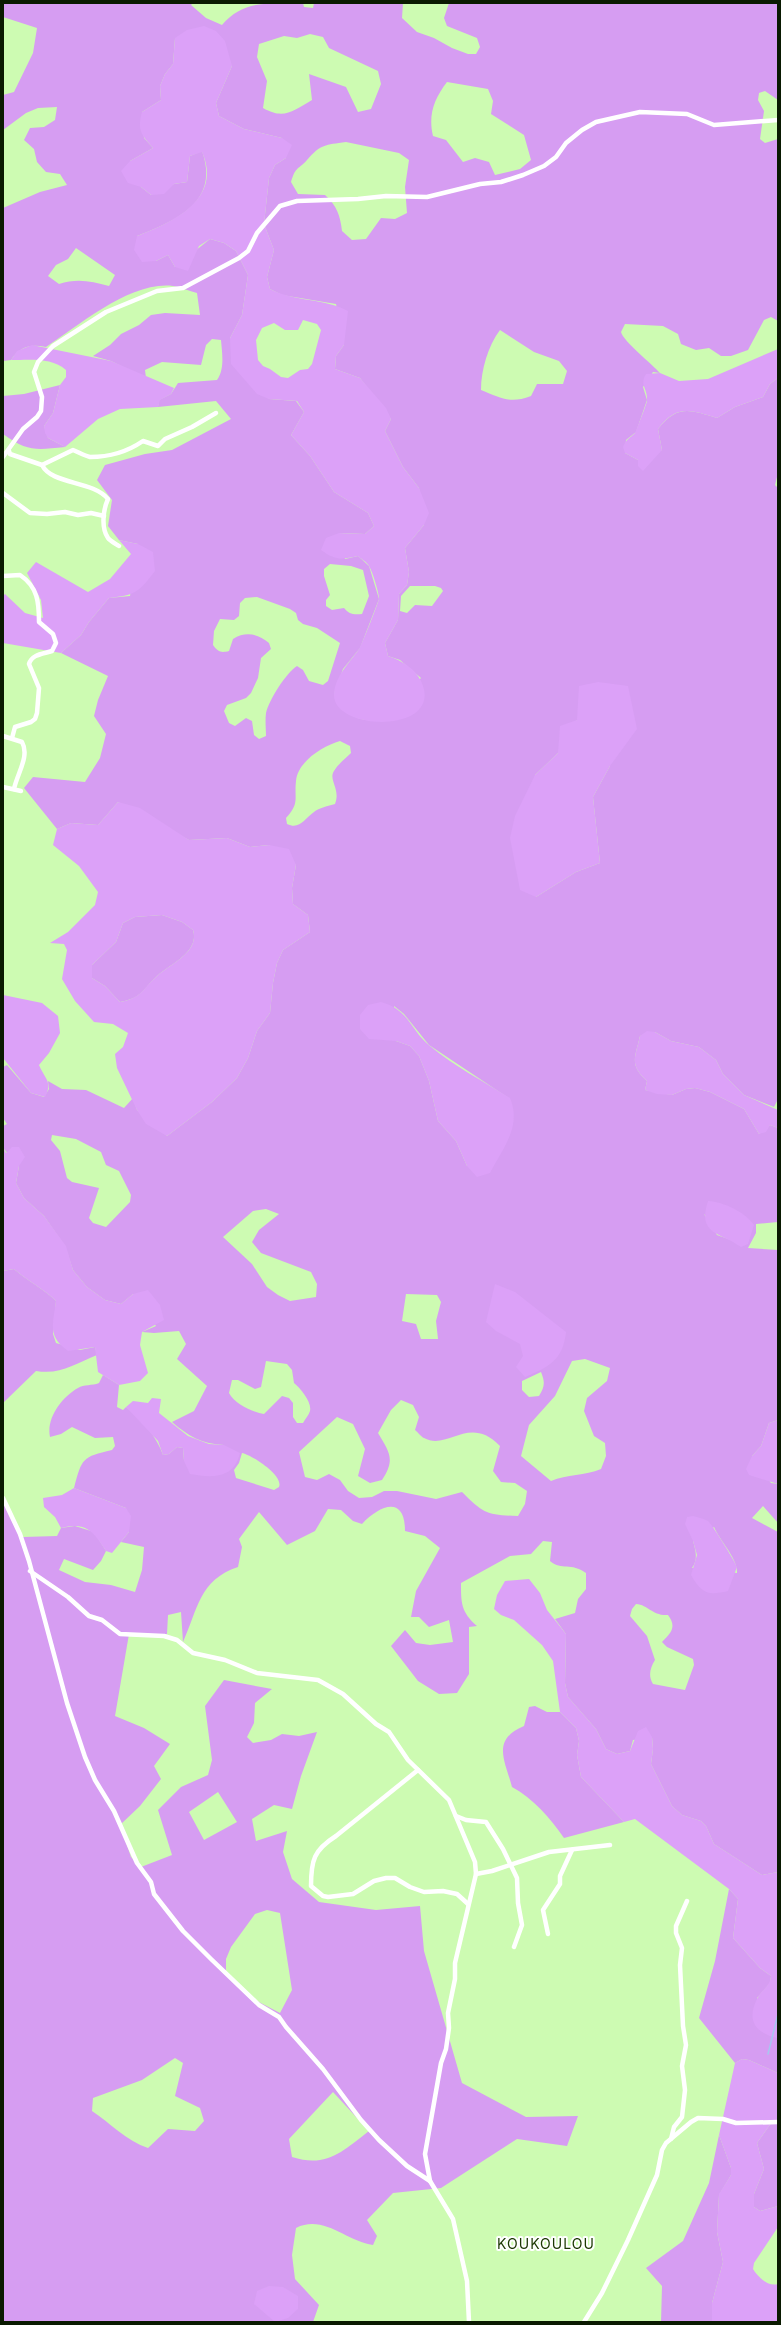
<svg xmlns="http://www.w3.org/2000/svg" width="781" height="2325" font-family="Inter,sans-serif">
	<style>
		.green { fill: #d69df2; fill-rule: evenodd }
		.forest { fill: #dca1f8; fill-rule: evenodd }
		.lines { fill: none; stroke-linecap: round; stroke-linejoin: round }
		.stream { stroke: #a7c7ef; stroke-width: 1.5 }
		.minor { stroke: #fff; stroke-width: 4.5 }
		.labels { text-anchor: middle; stroke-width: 4; stroke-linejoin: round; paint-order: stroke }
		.quarter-label { font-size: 14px; letter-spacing: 1px; fill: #1b3802; stroke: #fff }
	</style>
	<rect width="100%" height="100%" fill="#cdfbb2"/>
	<g class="green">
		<path d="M 3,3 L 193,3 L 191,5 L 206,18 L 222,25 C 243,0 269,3 303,3 L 304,7 L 313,8 L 314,3 L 403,3 L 402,18 L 417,32 L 434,38 L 452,48 L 468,54 L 476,54 L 480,47 L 477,38 L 447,26 L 444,18 L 449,3 L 778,3 L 778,100 L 765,91 L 759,93 L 758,100 L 764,111 L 760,139 L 765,143 L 778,139 L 778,321 L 771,317 L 764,320 L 748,350 L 731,356 L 721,356 L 709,348 L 696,350 L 681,344 L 678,334 L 663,326 L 625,324 L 621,332 C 623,341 652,364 660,373 L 653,372 L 643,387 L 647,400 L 636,432 L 626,440 L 625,453 L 638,460 L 662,450 L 658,429 C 678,404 690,410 717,418 L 735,407 L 763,397 L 770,384 L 778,378 L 778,473 L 775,485 L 778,488 L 778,1099 L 774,1107 L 744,1095 L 723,1074 L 716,1060 L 699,1047 L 671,1041 L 655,1032 L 640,1036 C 635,1058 629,1065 647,1081 L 645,1090 L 672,1095 L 686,1089 L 695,1088 L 710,1092 L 744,1109 L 759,1134 L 770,1125 L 778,1128 L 778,1222 L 756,1224 L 756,1233 L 748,1248 L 778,1250 L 778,1420 L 769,1423 L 761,1446 L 752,1456 L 771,1483 L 778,1484 L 778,1523 L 763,1506 L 752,1518 L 778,1532 L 778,1872 L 762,1875 L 714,1844 L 706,1826 L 701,1821 L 682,1815 L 672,1806 L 651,1764 L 653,1749 L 652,1737 L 633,1740 L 630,1751 L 617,1754 L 606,1749 L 596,1729 L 568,1697 L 565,1683 L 566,1634 L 555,1619 L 575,1613 L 578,1599 L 586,1589 L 586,1573 C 571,1562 562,1571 550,1561 L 552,1542 L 543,1541 L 531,1554 L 510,1556 L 461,1583 C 461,1603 461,1612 477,1626 L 469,1627 L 469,1674 L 457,1693 L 439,1694 L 418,1681 L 391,1646 L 405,1630 L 416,1643 L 430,1645 L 453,1642 L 449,1620 L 429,1627 L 419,1617 L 411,1617 L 416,1591 L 440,1548 L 425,1536 L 405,1531 C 405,1495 380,1505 362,1524 L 353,1521 L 341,1510 L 328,1509 L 315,1531 L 287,1545 L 259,1512 L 239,1539 L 242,1547 L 238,1567 C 199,1580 198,1609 183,1642 L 181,1612 L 168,1615 L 167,1634 L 129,1634 L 115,1716 L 144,1728 L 170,1744 L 154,1766 L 161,1779 L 140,1806 L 120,1825 L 131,1857 L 141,1867 L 172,1855 L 158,1810 L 181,1787 L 208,1775 L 212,1760 L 205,1706 L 224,1680 L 272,1689 L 255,1703 L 254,1723 L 247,1737 L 253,1743 L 271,1740 L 282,1734 L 299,1736 L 317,1732 L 301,1776 L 292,1809 L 274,1805 L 252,1819 L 256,1841 L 287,1831 L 283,1852 L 292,1879 L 319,1902 L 376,1910 L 420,1906 L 424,1951 L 462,2083 L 526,2117 L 578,2116 L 567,2146 L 517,2139 L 441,2188 L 393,2193 L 367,2220 L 377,2236 L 373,2245 C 347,2242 324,2214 296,2228 L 292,2255 L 295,2279 L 319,2305 L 313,2322 L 3,2322 L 3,1501 L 23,1537 L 57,1536 L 61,1528 L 75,1526 L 94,1532 L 106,1551 L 101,1561 L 93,1570 L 64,1559 L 59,1570 L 85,1582 L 111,1585 L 135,1592 L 142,1570 L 144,1547 L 121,1542 L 129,1532 L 126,1508 L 74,1488 C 82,1458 82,1457 112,1450 L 115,1446 L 113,1437 L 95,1438 L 72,1427 L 61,1434 L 50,1437 C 46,1418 62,1397 78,1388 C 84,1384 92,1386 99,1383 L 103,1375 L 119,1385 L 117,1407 L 123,1410 L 126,1407 C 142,1420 156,1435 163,1455 L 169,1454 L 177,1447 L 183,1448 L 184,1461 L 224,1445 C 202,1444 188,1436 172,1422 L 194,1411 L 207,1386 L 177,1359 L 186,1344 L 179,1331 L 154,1333 L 142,1332 L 156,1326 L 133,1294 L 121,1304 L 105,1300 L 87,1287 L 73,1270 L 65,1246 L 44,1216 L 24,1198 L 16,1183 L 19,1166 L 3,1148 L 3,1126 L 7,1124 L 3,1118 L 3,1067 L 7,1065 L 31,1093 L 44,1097 L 49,1089 L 48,1081 L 62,1089 L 86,1090 L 124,1108 L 133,1098 L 137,1110 L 167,1136 L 212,1102 L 237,1078 L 248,1058 L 257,1031 L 270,1013 L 273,983 L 277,963 L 283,950 L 310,932 L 308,915 L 293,904 L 292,888 L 296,865 L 269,845 L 250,847 L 227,838 L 189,840 L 118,802 L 98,825 L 71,823 L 57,829 L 24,788 L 33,777 L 85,782 L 100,758 L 106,734 L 94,716 L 98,700 L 108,676 L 61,653 L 81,635 L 89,622 L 109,598 L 130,596 L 138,544 L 119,540 L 108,526 L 112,500 L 97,480 L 105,465 L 145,454 L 172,450 L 231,419 L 216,401 L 158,407 L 159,400 L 171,394 L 178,383 L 217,380 C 225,369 222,353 221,340 L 212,339 L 206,345 L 201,365 L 162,362 L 145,370 L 146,378 L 111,361 L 93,356 L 110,345 L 121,334 L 139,325 L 151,315 L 165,313 L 200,315 L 197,293 C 189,291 181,287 173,286 C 130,281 80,325 46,347 C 31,344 20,346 11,360 L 3,361 L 3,208 L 40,192 L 67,185 L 60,174 L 46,172 L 37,162 L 34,149 L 24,140 L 30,128 L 44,127 L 55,120 L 57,107 L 38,108 L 26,113 L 3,130 L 3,95 L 14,92 L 33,53 L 37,28 L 3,17 ZM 310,34 L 323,37 L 329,48 L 378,71 L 381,84 L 371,109 L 358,112 L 346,87 L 309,74 L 312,100 C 293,111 284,120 263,108 L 267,81 L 257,57 L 259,44 L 284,36 L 297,38 ZM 175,38 L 232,66 L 216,103 L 219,116 L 244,129 L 282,138 L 286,158 L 275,165 L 269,178 L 264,224 L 274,250 L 267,277 L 270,289 L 282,295 L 336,304 L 344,345 L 336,356 L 335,369 L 360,378 L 391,419 L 385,431 L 403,467 L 419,488 L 424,525 L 405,548 L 409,572 L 407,585 L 399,594 L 398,620 L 385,643 L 388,656 L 400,660 L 421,678 L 376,721 C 350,719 348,714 334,694 L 343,669 L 360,648 L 379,599 L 369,566 L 358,556 L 345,559 L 339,533 L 365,534 L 374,526 L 368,513 L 334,492 L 310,456 L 291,435 L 304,412 L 296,401 L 269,399 L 230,338 L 242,315 L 248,275 L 236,251 L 224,243 L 210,239 L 175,267 L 168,255 L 156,261 L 137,236 C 177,220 220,202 202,151 L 190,156 L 187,182 L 174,184 L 151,195 L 141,187 L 130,161 L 153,148 L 144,138 L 142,112 L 161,100 L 160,86 L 165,74 L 173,64 ZM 447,82 L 488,89 L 493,101 L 491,114 L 524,135 L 531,160 L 520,169 L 495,175 L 489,162 L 475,158 L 463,162 L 446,140 L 433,136 C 428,115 434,99 447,82 ZM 346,142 L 399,153 L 409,160 L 405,187 L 407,213 L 395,219 L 381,218 L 366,239 L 352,240 L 342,231 C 340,215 337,206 325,195 L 298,194 L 291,182 C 296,166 297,171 307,160 C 321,144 325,145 346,142 ZM 76,248 L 115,275 L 109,286 C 91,281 77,278 59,284 L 48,276 L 56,265 L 68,259 ZM 500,330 L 534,352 L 559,361 L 567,371 L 563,384 L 537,384 L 531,396 C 510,404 501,398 481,390 C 481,370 488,346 500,330 ZM 330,564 L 351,566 L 363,570 L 369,596 L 362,614 C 353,615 349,614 344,608 L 332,610 L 326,606 L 326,600 L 330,595 L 324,576 L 324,569 ZM 410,586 L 435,586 L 441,588 L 443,591 L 432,606 L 415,605 L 407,613 L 400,611 L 401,596 ZM 257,597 L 290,609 L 296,613 L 298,620 L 303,624 L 317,628 L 340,643 L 328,681 L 323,685 L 309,681 L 303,670 L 297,666 C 286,673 269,700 266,713 C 265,721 266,729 266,736 L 259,739 L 254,735 L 252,721 L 246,718 L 235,726 L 229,723 L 224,711 L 227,705 L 246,698 L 251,693 L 258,678 L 261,658 L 271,649 L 269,643 C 258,634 246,631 233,639 L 229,651 C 221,653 218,652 213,645 L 214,631 L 220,619 L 234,620 L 239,616 L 240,603 L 245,598 ZM 577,720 L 610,766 L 593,797 L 600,863 L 576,872 L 536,897 L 535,775 L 558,753 ZM 340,741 L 350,746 L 351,753 C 346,758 338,764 334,771 C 328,780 341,789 335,804 C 328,806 319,808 314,812 C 304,819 300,830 287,824 L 286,818 C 300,803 294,799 296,781 C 298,761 323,746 340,741 ZM 394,1006 L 404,1014 L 429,1045 L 510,1099 L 467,1166 L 456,1141 L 438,1121 L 429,1081 L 419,1056 L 410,1046 L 396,1041 ZM 52,1135 L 76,1139 L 101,1152 L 106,1165 L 119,1171 L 131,1195 L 130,1202 L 106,1227 L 93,1223 L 89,1218 L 99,1188 L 72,1182 L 67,1178 L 60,1151 L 51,1140 ZM 266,1209 L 279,1214 L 259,1230 L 252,1242 L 261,1253 L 311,1272 L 317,1284 L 316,1297 L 290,1301 L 278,1295 L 267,1287 L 252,1264 L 223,1237 L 253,1211 ZM 704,1214 L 741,1246 L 731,1240 L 717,1235 ZM 406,1294 L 437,1295 L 441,1302 L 436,1321 L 438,1339 L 421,1339 L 416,1324 L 402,1321 ZM 585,1359 L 610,1368 L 607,1381 L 587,1398 L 584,1411 L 594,1436 L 605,1443 L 606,1456 L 601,1469 C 585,1476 567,1474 551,1481 L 521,1456 L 529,1425 L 555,1396 L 572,1361 ZM 266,1361 L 287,1364 L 292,1370 L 294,1383 C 301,1389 312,1402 310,1411 C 309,1415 305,1419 303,1423 L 297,1423 L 293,1417 L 293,1403 L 289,1398 L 282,1396 L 264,1414 C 252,1412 235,1404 229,1393 L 232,1380 L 238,1380 L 255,1389 L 261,1387 ZM 541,1372 C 545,1382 545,1386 539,1396 L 529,1397 L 522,1390 L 522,1381 ZM 401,1400 L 413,1405 L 419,1417 L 415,1430 C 418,1432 421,1437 424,1438 C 448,1451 469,1414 500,1446 L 493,1471 L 501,1482 L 515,1483 L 527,1491 L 525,1504 L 518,1516 C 487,1515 484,1514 462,1492 L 436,1499 L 397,1491 L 384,1491 L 372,1497 L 359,1498 L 348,1491 L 340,1480 L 329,1474 L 317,1480 L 305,1477 L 299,1452 L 337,1417 L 353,1424 L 365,1449 L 358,1476 L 370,1483 L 382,1480 C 396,1459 389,1452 378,1433 L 391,1410 ZM 242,1453 C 252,1455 284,1476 279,1487 L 274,1490 L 236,1478 L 234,1470 L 239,1463 ZM 714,1527 C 720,1541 738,1559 737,1573 L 692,1568 C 698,1559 696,1552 693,1541 ZM 636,1604 C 649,1605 652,1616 668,1615 C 677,1627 671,1633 662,1642 L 667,1647 L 693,1659 L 694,1665 L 685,1690 L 653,1684 C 648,1676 650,1668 655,1660 L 647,1636 L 630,1616 L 632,1609 ZM 218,1792 L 237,1822 L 204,1840 L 189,1812 ZM 267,1910 L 280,1913 L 292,1990 L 280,2013 L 255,2000 L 226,1973 L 226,1959 L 231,1947 L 255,1914 ZM 175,2058 L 183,2063 L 175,2096 L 200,2108 L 204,2121 L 195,2131 L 168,2129 L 148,2148 C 127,2141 110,2123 92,2111 L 93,2098 L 142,2080 ZM 333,2092 L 369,2131 C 342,2152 326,2168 292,2157 L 289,2139 Z"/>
		<path d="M 60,385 L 53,413 L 44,426 L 48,438 L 65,447 C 36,450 28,452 3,434 L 3,396 L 24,394 Z"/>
		<path d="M 162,915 L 182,922 L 193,930 C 200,952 170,964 157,976 C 142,990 142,998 120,1002 L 105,986 L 92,978 L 92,965 L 116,942 L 123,923 L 135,917 Z"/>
		<path d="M 14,1269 C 27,1281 43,1288 56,1301 L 53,1334 L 56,1343 L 80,1350 L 95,1347 L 97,1355 C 74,1364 61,1375 36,1371 L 3,1403 L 3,1271 Z"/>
		<path d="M 535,1706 L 547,1712 L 560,1712 L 576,1728 L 579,1741 L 577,1755 L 581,1777 L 624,1822 L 564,1838 C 550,1818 534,1799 512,1787 C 505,1760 491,1740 524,1726 L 529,1707 Z"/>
		<polygon points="729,1889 738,1899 733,1938 760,1968 771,1976 770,1983 757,1998 778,2037 778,2073 749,2060 742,2059 735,2063 699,2018 715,1961"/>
		<polygon points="778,2120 778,2206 760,2211 754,2207 754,2194 764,2169 757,2143 772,2122"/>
		<polygon points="719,2135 731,2168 731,2175 719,2195 717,2232 723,2262 712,2303 712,2322 661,2322 662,2286 646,2268 683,2241 709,2183"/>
	</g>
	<g class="forest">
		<path d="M 204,26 L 216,31 L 225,41 L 232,66 L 216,103 L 219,116 L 244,129 L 282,138 L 292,145 L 286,158 L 275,165 L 269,178 L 264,224 L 274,250 L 267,277 L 270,289 C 295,302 324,298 348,311 L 344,345 L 336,356 L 335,369 L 360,378 L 386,408 L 391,419 L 385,431 L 403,467 L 419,488 L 429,513 L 424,525 L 405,548 L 409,572 L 407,585 L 399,594 L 398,620 L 385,643 L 388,656 C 403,661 418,670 423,686 C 439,734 332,731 334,694 C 335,676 350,662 359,649 C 362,644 379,602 379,598 C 378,590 373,573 369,566 C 367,562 361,559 358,556 C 341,560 335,560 321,550 L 326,538 L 339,533 L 365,534 L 374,526 L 368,513 L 334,492 L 310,456 L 291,435 L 304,412 L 297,401 L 269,399 L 257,394 L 231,364 L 230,338 L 242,315 L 248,275 L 236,251 L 224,243 L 210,239 L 199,246 L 188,271 L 175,267 L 168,255 L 156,261 L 142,262 L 134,250 L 137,236 C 173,222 223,199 202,152 L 190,156 L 187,182 L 174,184 L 164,194 L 151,195 L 141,187 L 128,183 L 121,171 L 130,161 L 153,148 C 141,135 137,130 142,112 L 161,100 L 160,86 L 165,74 L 173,64 L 175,38 L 187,30 ZM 303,320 L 317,324 L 321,330 L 312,364 L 308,369 L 300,370 L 288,378 L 281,377 L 270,369 L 263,366 L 258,360 L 256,340 L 262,328 L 274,323 L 285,330 L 298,330 Z"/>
		<path d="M 32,345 L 111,361 L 174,388 L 171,394 L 160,400 L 158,407 L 120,409 L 98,419 L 65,447 L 48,438 L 45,433 L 44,426 L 53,413 L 60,385 L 66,377 L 66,370 C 52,357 29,360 11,360 L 17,351 Z"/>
		<path d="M 778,349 L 778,378 L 770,384 L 763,397 L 735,407 L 717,418 C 690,410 677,404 658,429 L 662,450 L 643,471 L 638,466 L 638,460 L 625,453 L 623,447 C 626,439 630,438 635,433 C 636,431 647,403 647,401 C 648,389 639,385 646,374 L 660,373 L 679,381 L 708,379 Z"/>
		<path d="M 119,540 L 138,544 L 153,552 L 155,571 C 139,592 136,595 109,598 L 89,622 L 81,635 L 61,653 L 3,643 L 3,596 L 5,594 L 25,613 L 43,618 L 41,600 L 27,573 L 36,562 L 88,592 L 110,579 L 131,554 Z"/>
		<polygon points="598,682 628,686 637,729 610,766 593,797 600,863 576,872 536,897 520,890 510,838 515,816 535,775 558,753 560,726 577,720 579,686"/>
		<path d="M 118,802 L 140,808 L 189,840 L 227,838 L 250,847 L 269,845 L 289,849 L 296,865 L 292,888 L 293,904 L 308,915 L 310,932 L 283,950 L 277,963 L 273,983 L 270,1013 L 257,1031 L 248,1058 L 237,1078 L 212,1102 L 167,1136 L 146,1124 L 137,1110 L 117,1068 L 115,1054 L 123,1047 L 128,1033 L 113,1024 L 94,1022 L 75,1001 L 62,979 L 67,950 L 64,944 L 50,943 L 68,932 L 95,905 L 98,892 L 79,866 L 53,845 L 57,829 L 71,823 L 98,825 ZM 162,915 L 182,922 L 193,930 C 200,952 170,964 157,976 C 142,989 142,998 120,1002 L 105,986 L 92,978 L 92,965 L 116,942 L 123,923 L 135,917 Z"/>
		<path d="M 3,995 L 42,1003 L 58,1016 L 60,1033 L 49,1053 L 39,1065 C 45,1079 53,1082 45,1097 L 31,1093 L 3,1058 Z"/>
		<path d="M 381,1002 C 410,1010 410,1030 430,1046 C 454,1066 483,1081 510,1098 C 522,1126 503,1148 490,1173 L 477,1177 L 467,1166 L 456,1141 L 438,1121 L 429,1081 L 419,1056 L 410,1046 L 396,1041 L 369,1039 L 360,1029 L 360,1015 L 368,1005 Z"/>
		<path d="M 647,1031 L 655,1032 L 671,1041 L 699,1047 L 716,1060 L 723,1074 L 744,1095 L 778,1110 L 778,1128 L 770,1125 L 766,1132 L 759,1134 L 744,1109 L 710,1092 L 695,1088 L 686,1089 L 672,1095 L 657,1094 L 645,1090 L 647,1081 C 629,1065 635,1058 640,1036 Z"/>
		<path d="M 12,1147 L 19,1147 L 25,1157 L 19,1166 L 16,1183 L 24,1198 L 44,1216 L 66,1246 L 73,1270 L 87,1287 L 105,1300 L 121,1304 L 133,1294 L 148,1290 L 160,1305 L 164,1320 L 142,1332 L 140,1345 L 148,1373 L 140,1381 L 119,1385 L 98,1372 L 95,1347 L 68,1351 C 47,1336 53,1324 56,1301 C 43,1288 27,1281 14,1269 L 3,1271 L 3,1148 L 6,1153 Z"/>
		<path d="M 708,1201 C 724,1202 745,1212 754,1225 L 748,1244 L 741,1247 C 720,1232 697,1235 708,1201 Z"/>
		<path d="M 495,1284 L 515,1292 L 566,1332 C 563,1360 549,1367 525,1377 L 516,1367 L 523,1356 L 520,1344 L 496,1331 L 486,1322 Z"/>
		<path d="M 152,1398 L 161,1399 L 159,1413 L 188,1436 L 209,1444 L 224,1445 L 240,1453 C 234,1479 212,1478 190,1474 L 184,1461 L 183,1448 L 177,1447 L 169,1454 L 163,1455 L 158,1441 L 126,1407 L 133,1401 L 148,1403 Z"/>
		<polygon points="778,1420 778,1484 749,1475 746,1469 752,1456 761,1446 769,1423"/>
		<path d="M 74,1488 L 126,1508 L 131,1516 L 129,1532 L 112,1553 L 106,1551 C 94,1532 86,1521 61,1528 L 55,1517 L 44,1507 L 43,1498 L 62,1495 Z"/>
		<path d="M 693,1516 C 698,1517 704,1519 708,1521 C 712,1524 734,1560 737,1567 L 728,1591 C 708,1596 701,1593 691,1575 L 697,1555 L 693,1541 L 685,1524 L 687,1517 Z"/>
		<path d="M 529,1579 L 540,1593 L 547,1610 L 566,1634 L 565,1683 L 568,1697 L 596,1729 L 606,1749 L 617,1754 L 630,1751 L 638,1731 L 646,1727 L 652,1737 L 653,1749 L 651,1764 L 672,1806 L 682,1815 L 701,1821 L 706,1826 L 714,1844 L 762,1875 L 778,1872 L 777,2038 C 756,2033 746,2021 757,1999 C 761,1990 770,1987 771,1976 L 760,1968 L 733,1938 L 738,1899 L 729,1889 L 635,1819 L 624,1822 L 581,1777 L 577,1755 L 579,1741 L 576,1728 L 560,1712 L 553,1661 L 542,1645 L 514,1620 L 501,1615 L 494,1609 L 497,1595 L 505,1581 Z"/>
		<path d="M 742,2059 L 749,2060 L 778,2073 L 778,2120 L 772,2122 L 757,2143 L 764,2169 L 754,2194 L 754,2207 L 760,2211 L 778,2206 L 778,2227 L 754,2263 L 753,2269 C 758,2277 768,2287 778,2284 L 778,2322 L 712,2322 L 712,2303 L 723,2262 L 717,2232 L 719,2194 L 731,2175 L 731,2168 L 719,2135 L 735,2063 Z"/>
		<polygon points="269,2286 283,2287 298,2296 298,2309 288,2318 275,2322 254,2304 257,2291"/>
	</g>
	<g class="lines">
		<polyline class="stream" points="768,2054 778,2014"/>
		<g class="minor">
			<path d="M 9,451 L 10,454 L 42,465 L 73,450 C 78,452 85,456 90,457 C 110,457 127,452 143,441 L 158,446 L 165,439 L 192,427 L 216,413"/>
			<polyline points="3,457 23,429 37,417 41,411 42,397 34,372 38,362 53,346 106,312 157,291 183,288 239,258 248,251 257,233 280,206 297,201 358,199 386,196 427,197 480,184 501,182 523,175 544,166 556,157 566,143 582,130 596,122 640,112 687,114 714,125 778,120"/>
			<path d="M 42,465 C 52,485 92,480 108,499 C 103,510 101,528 108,538 C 110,541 116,544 119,546"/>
			<polyline points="3,493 30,513 47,514 65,512 78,515 91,513 104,516"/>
			<path d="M 3,576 L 20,575 C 38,587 39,603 39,622 L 53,634 L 56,643 L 52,651 C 43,654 32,654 29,664 L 39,688 L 37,713 L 35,719 L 31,722 L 15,727 L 12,738"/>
			<path d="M 3,736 L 22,742 C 30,756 17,774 14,789"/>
			<polyline points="3,787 21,791"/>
			<polyline points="3,1498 20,1534 29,1561 67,1703 85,1757 95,1780 114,1811 137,1863 151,1882 154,1894 183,1931 211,1959 259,2005 279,2017 286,2027 323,2069 361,2120 379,2140 407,2166 430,2181 453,2219 467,2281 469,2322"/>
			<polyline points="30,1571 68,1597 89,1616 102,1620 120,1634 164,1636 177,1640 193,1653 225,1660 257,1673 318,1680 343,1694 376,1724 389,1732 408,1760 449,1800 475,1862 476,1874 455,1963 455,1979 448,2013 449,2028 446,2049 441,2063 425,2154 430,2181"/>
			<path d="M 418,1770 L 336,1836 C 314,1850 311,1860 311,1886 L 323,1896 L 328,1897 L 353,1894 L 374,1881 L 386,1878 L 395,1878 L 410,1887 L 424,1892 L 443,1891 L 457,1894 L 468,1904"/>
			<polyline points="456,1816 466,1820 486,1822 503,1849 517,1878 518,1903 522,1925 514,1947"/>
			<polyline points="476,1874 492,1871 549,1852 610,1845"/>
			<polyline points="548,1934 543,1910 560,1884 560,1876 572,1850"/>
			<polyline points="671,2139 674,2127 682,2117 685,2090 682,2066 686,2045 683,2026 680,1965 682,1948 676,1933 676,1926 687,1901"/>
			<polyline points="584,2322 602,2293 628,2240 657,2175 662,2150 666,2143 691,2122 698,2118 723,2119 736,2123 778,2122"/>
		</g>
	</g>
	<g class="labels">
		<g class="quarter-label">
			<text x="546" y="2249">KOUKOULOU</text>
		</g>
	</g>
	<rect width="781" height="2325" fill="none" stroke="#0a1a01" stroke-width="8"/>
</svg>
